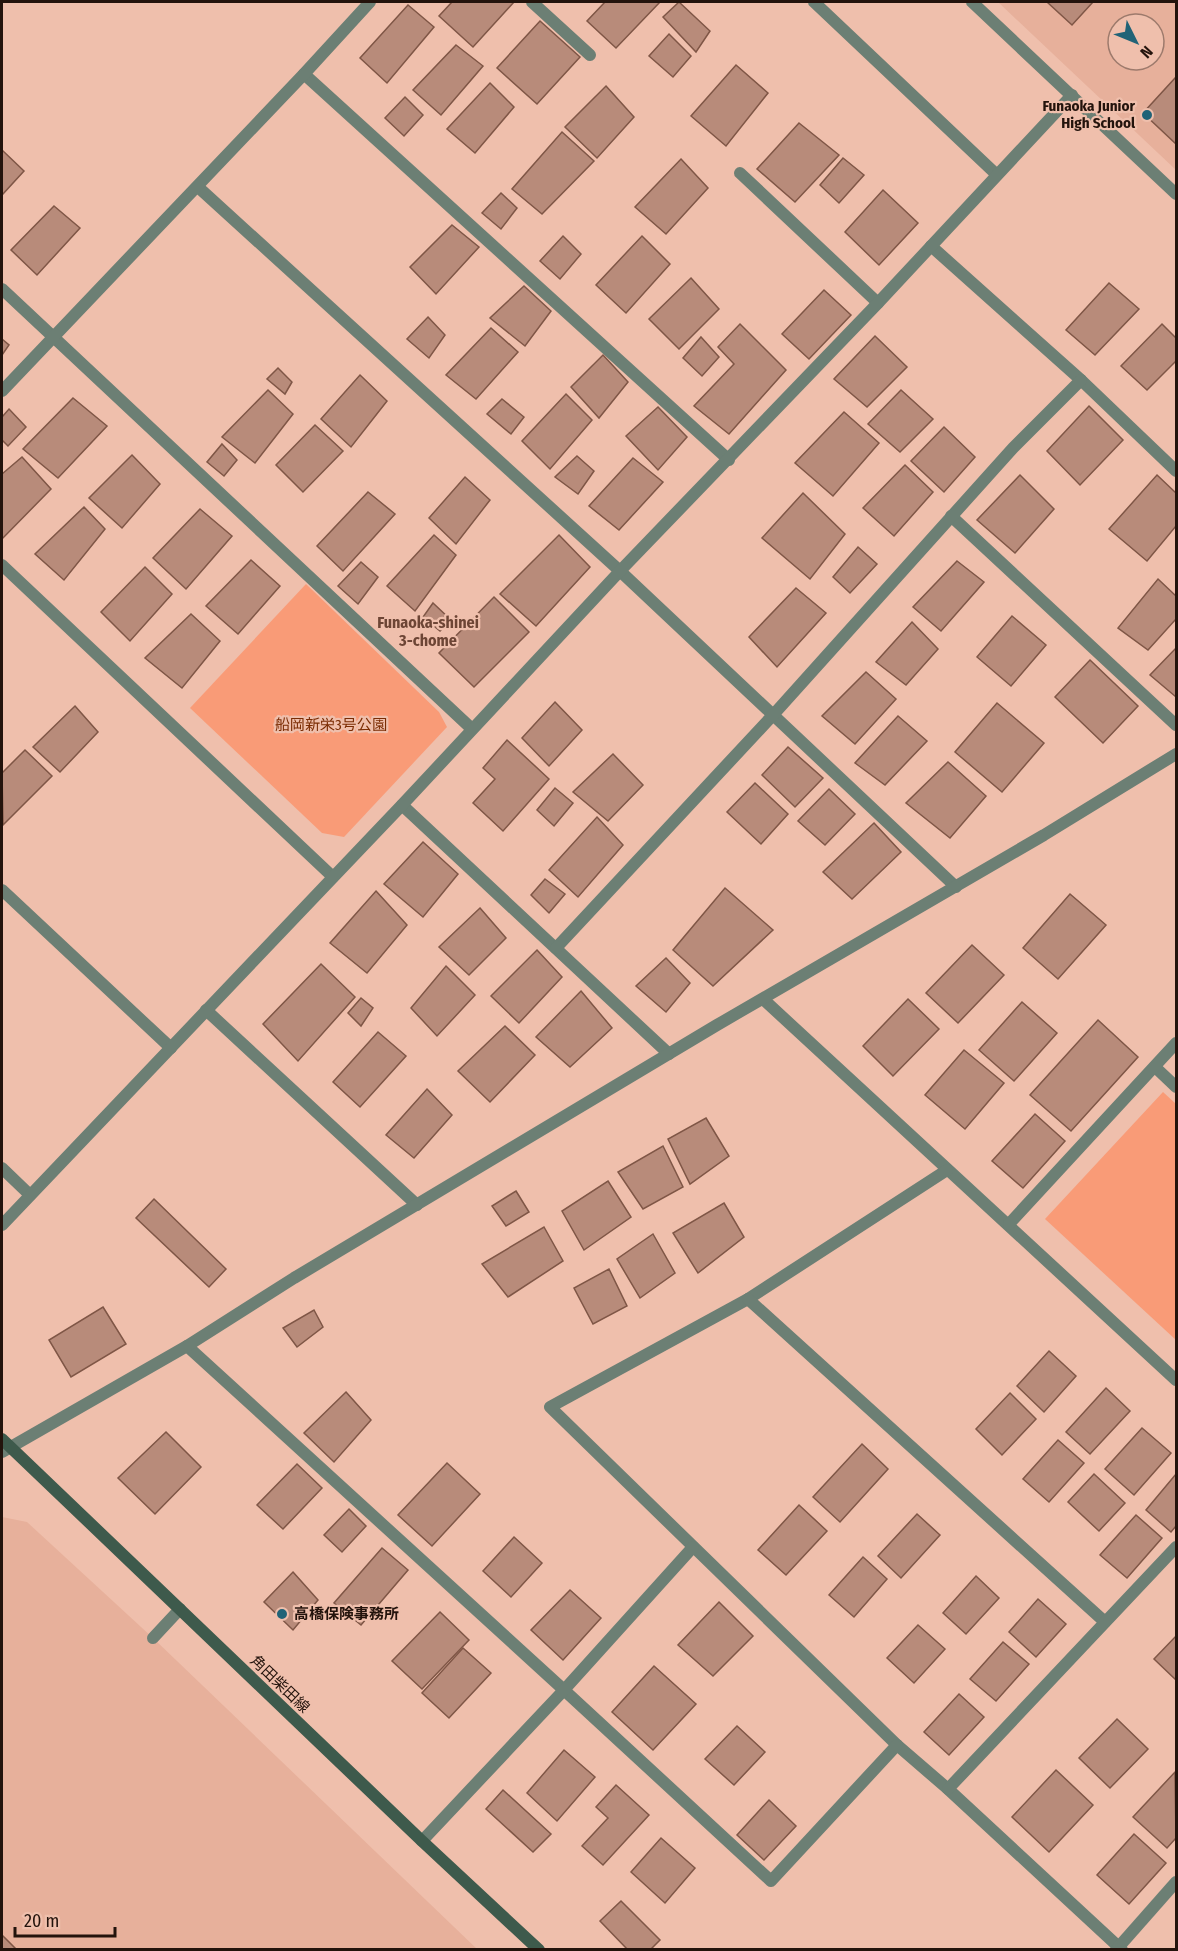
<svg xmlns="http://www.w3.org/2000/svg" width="1178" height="1951" font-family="'Fira Sans Condensed','Noto Sans JP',sans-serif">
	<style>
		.built { fill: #e7b09b; fill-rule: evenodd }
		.green { fill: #f99b77 }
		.building { fill: #b88b7a; stroke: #7f5646; stroke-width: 1.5 }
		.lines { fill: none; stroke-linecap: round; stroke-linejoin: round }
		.service { stroke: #6c7f74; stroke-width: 12 }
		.minor { stroke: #6c7f74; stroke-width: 12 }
		.tertiary { stroke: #6c7f74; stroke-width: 12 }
		.secondary { stroke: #3e5a4c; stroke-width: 12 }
		.poi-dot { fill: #216377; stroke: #efbfac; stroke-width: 2 }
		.labels { text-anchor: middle; stroke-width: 4.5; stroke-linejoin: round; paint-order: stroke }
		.poi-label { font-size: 15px; font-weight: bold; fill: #23130c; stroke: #efbfac; text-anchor: end }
		.park-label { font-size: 15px; fill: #7b2c03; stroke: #efbfac }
		.street-label { font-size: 15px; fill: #23130c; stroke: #efbfac }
		.neighbourhood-label { font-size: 16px; font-weight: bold; fill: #6d4535; stroke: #efbfac }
	</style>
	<rect width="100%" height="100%" fill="#efbfac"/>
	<g class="built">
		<path d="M 998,2 L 1176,2 L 1176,170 ZM 1118,24 L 1154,24 L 1154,60 L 1118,60 Z"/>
		<polygon points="2,1517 27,1522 153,1638 477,1949 2,1949"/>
	</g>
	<g class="green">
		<polygon points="306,584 439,712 447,727 344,837 322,833 190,708"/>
		<polygon points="1163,1092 1176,1104 1176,1340 1045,1219"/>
	</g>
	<g class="building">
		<polygon points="452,2 514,2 473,47 439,16"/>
		<polygon points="605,2 660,2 616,48 587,21"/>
		<polygon points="679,2 710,31 696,52 663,17"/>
		<polygon points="1047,2 1093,2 1072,25"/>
		<polygon points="408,5 434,27 387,83 360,58"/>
		<polygon points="540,21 580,57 537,104 497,68"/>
		<polygon points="669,34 691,56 673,77 649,56"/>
		<polygon points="456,45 483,66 441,115 413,90"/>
		<polygon points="736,65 768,93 726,146 691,116"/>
		<polygon points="1176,77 1176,144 1143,113"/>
		<polygon points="490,83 514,107 475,153 447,129"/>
		<polygon points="606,86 634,117 597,158 565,127"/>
		<polygon points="405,97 423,115 404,136 385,118"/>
		<polygon points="799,123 839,155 795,202 757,169"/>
		<polygon points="562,132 594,161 542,214 512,189"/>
		<polygon points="2,150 24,171 2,195"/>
		<polygon points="843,158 864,175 839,203 820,185"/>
		<polygon points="681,159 708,188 666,234 635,207"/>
		<polygon points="883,190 918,223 879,265 845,232"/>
		<polygon points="501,193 517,208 501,229 482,213"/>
		<polygon points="54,206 80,228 37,275 11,250"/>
		<polygon points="452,225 479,247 436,294 410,267"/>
		<polygon points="563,236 581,254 560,279 540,261"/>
		<polygon points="642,236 670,264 626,313 596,285"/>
		<polygon points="691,278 719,309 679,349 649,319"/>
		<polygon points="1109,283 1139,309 1095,355 1066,330"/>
		<polygon points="524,286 551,311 525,346 490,318"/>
		<polygon points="824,290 851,315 809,359 782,334"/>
		<polygon points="428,317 445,335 429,358 407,339"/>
		<polygon points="740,324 786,370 729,434 694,406 734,364 718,347"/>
		<polygon points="1162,324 1176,338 1176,361 1147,390 1121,366"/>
		<polygon points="491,328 518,352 476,399 446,375"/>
		<polygon points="875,336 907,367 867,407 834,379"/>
		<polygon points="701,337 719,357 702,376 683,358"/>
		<polygon points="2,339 9,345 2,355"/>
		<polygon points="603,355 628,382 599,418 571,387"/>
		<polygon points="278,368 292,382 285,394 267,379"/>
		<polygon points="360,375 387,401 351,447 321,419"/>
		<polygon points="268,390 293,414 255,463 222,437"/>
		<polygon points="901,390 933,419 900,452 868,424"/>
		<polygon points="566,394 592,420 550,469 522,441"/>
		<polygon points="73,398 107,426 58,478 23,449"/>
		<polygon points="502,399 524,417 511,434 487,414"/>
		<polygon points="1089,406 1123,440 1080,485 1047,451"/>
		<polygon points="658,407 687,437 658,470 626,436"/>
		<polygon points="9,409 26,427 8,446 2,440 2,417"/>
		<polygon points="844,412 879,443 833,496 795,463"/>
		<polygon points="315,425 343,451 303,492 276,465"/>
		<polygon points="944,427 975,457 944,492 911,461"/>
		<polygon points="222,444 237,460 224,476 207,462"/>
		<polygon points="132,455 160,484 122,528 89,498"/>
		<polygon points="577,456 594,471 578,494 555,477"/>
		<polygon points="22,457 51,489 2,539 2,474"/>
		<polygon points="633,458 663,482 619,530 589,506"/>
		<polygon points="905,465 933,492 894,536 863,508"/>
		<polygon points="1020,475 1054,509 1015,553 977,520"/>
		<polygon points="1157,475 1176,493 1176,526 1147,561 1109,529"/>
		<polygon points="465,477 490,500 456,544 429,518"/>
		<polygon points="368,492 395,514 343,571 317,546"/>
		<polygon points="803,493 845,534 810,579 762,538"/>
		<polygon points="84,507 105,529 64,580 35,554"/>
		<polygon points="200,509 232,536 186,589 153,558"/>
		<polygon points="434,535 456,555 415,611 387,586"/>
		<polygon points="559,535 590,567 536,626 500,594"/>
		<polygon points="858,547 877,564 850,593 833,577"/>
		<polygon points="251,560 280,586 238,634 206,606"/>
		<polygon points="957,561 984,582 941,631 913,607"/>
		<polygon points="361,562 378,577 358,604 338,586"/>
		<polygon points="145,567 172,594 130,641 101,612"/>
		<polygon points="1158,579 1176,596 1176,619 1148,650 1118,628"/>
		<polygon points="796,588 826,613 777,667 749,637"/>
		<polygon points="494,597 529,632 474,687 439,653"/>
		<polygon points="433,603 451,620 440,631 423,617"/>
		<polygon points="191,614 220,641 182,688 145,658"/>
		<polygon points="1012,616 1046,645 1011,686 977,657"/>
		<polygon points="912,622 938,649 906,685 876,662"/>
		<polygon points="1176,648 1176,697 1150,675"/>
		<polygon points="1090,660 1138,706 1103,743 1055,697"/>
		<polygon points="866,672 896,699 855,744 822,716"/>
		<polygon points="555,702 582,730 549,766 522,738"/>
		<polygon points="997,703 1044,743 1002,792 955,752"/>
		<polygon points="75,706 98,732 60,772 33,747"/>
		<polygon points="898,716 927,741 885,785 855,763"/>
		<polygon points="507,740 549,779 503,831 473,803 495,779 483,768"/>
		<polygon points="788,747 823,778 795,807 762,775"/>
		<polygon points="25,750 52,776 3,825 2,773"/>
		<polygon points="613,754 643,785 608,821 573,792"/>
		<polygon points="948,762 986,796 950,838 906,803"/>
		<polygon points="755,783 788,814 761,844 727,812"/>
		<polygon points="555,788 573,803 554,826 537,810"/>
		<polygon points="829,789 855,814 825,845 798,821"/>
		<polygon points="597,817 623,845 578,897 549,870"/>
		<polygon points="874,823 901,852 852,899 823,872"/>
		<polygon points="423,842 458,874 423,917 384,884"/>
		<polygon points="545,879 565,894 549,913 531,895"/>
		<polygon points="725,888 773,930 713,986 673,950"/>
		<polygon points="376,891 407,925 367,973 330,943"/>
		<polygon points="1070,894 1106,925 1058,979 1023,948"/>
		<polygon points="480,908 506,938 469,975 439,947"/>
		<polygon points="972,945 1004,975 958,1023 926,993"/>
		<polygon points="537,950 562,977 519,1023 491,996"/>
		<polygon points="666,958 690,983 666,1012 636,986"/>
		<polygon points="321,964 355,997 298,1061 263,1024"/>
		<polygon points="446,966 475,995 437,1036 411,1008"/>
		<polygon points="581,991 612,1028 570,1067 536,1037"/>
		<polygon points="361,998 373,1008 361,1026 348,1013"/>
		<polygon points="908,999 939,1029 893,1076 863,1046"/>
		<polygon points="1022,1002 1057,1033 1014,1081 979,1050"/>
		<polygon points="1098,1020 1138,1057 1071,1131 1030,1095"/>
		<polygon points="505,1026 535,1055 490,1102 458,1071"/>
		<polygon points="378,1032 406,1056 360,1107 333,1082"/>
		<polygon points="964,1050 1004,1083 965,1129 925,1095"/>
		<polygon points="427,1089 452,1115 414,1158 386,1135"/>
		<polygon points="1035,1114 1065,1141 1023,1188 992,1161"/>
		<polygon points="706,1118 729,1156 690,1184 668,1139"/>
		<polygon points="663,1146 683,1187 643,1209 618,1172"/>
		<polygon points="608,1181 631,1217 584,1250 562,1211"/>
		<polygon points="516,1191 529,1212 506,1226 492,1206"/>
		<polygon points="154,1199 226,1269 209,1287 136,1218"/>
		<polygon points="724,1203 744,1237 698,1273 673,1233"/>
		<polygon points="544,1227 563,1261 508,1297 482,1264"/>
		<polygon points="653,1234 675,1273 640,1298 617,1259"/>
		<polygon points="609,1269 627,1306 593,1324 574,1288"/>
		<polygon points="103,1307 126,1344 71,1377 49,1340"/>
		<polygon points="314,1310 323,1327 297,1347 283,1328"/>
		<polygon points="1049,1351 1076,1376 1044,1412 1017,1386"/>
		<polygon points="1106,1388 1130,1411 1090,1454 1066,1432"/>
		<polygon points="346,1392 371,1420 334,1462 304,1433"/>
		<polygon points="1010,1393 1036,1419 1002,1455 976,1429"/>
		<polygon points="1142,1428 1171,1453 1134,1495 1105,1469"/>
		<polygon points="166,1432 201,1467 155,1514 118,1478"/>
		<polygon points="1058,1440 1084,1463 1049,1502 1023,1479"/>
		<polygon points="862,1444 888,1469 840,1522 813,1497"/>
		<polygon points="447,1463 480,1494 432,1546 398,1515"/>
		<polygon points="297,1464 322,1488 283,1529 257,1505"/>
		<polygon points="1094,1474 1125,1503 1099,1531 1068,1502"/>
		<polygon points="1176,1474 1176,1526 1171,1532 1146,1510"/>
		<polygon points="799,1505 827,1531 786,1575 758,1550"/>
		<polygon points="349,1509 366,1526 342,1552 324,1535"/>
		<polygon points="917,1514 940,1535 901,1578 878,1556"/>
		<polygon points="1136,1515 1162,1538 1127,1578 1100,1555"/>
		<polygon points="514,1537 542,1563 511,1597 483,1571"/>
		<polygon points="382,1548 408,1570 361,1625 334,1603"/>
		<polygon points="863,1557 887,1579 854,1617 829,1595"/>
		<polygon points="293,1572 318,1600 293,1630 264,1602"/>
		<polygon points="976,1576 999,1598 966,1634 943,1613"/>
		<polygon points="570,1590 601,1618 563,1660 531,1630"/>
		<polygon points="1038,1599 1066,1624 1036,1657 1009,1632"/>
		<polygon points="719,1602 753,1636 713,1676 678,1645"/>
		<polygon points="440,1612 469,1640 422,1689 392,1661"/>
		<polygon points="918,1625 945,1649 914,1683 887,1658"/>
		<polygon points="1176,1636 1176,1680 1154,1659"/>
		<polygon points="1003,1642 1029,1664 996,1701 970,1679"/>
		<polygon points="463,1648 491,1673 449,1718 422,1693"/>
		<polygon points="654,1666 696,1704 653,1750 612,1712"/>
		<polygon points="959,1694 984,1717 949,1755 924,1732"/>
		<polygon points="1117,1719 1148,1749 1110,1788 1079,1758"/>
		<polygon points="737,1726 765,1752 734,1785 705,1759"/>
		<polygon points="564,1750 595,1777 557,1821 527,1793"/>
		<polygon points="1056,1770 1093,1805 1049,1852 1012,1817"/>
		<polygon points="1175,1772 1176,1838 1167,1848 1133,1817"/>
		<polygon points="616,1785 649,1815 603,1865 582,1846 608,1818 596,1807"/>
		<polygon points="503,1790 551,1834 533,1852 486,1809"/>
		<polygon points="769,1800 796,1826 764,1860 737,1835"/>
		<polygon points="1134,1834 1166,1863 1129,1904 1097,1875"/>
		<polygon points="661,1838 695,1868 665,1903 631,1872"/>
		<polygon points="621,1901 660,1940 650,1950 628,1950 600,1921"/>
		<polygon points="2,1935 17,1950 2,1950"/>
	</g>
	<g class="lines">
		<polyline class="service" points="153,1638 180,1609"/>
		<g class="minor">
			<polyline points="532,2 590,55"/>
			<polyline points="814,2 997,175"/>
			<polyline points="972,2 1176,194"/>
			<polyline points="304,74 729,460"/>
			<polyline points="740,173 878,303"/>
			<polyline points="198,187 620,571 956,887"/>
			<polyline points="931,246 1081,380 1176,471"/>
			<polyline points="2,289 472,729"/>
			<polyline points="2,391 304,74 370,2"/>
			<polyline points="951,516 1176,725"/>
			<polyline points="2,565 333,877"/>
			<polyline points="402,805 669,1054"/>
			<polyline points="2,890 171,1048"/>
			<polyline points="556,948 774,714 1013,448 1081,380"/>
			<polyline points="763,999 1176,1380"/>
			<polyline points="206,1010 417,1205"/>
			<polyline points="1155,1067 1176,1087"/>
			<polyline points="2,1168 30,1195"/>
			<polyline points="947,1170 748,1299 550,1407 897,1745 948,1789 1122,1950"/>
			<polyline points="1009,1224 1176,1043"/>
			<polyline points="2,1225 402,805 620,571 878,303 1072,95"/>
			<polyline points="748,1299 1105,1622"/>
			<polyline points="187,1346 564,1690 771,1881 897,1745"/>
			<polyline points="948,1789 1176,1547"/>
			<polyline points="422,1841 564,1690 693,1547"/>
			<polyline points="1116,1950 1176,1882"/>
		</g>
		<polyline class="tertiary" points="2,1452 187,1346 294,1278 717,1025 1044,835 1176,754"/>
		<polyline class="secondary" points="2,1439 422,1841 539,1950"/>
	</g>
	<g class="poi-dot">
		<circle cx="1147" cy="115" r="6"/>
		<circle cx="282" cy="1614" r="6"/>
	</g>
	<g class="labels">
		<g class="poi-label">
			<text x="1135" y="111">Funaoka Junior<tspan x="1135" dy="17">High School</tspan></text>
			<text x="294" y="1619" text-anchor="start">高橋保険事務所</text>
		</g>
		<g class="park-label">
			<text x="331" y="730">船岡新栄3号公園</text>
		</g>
		<g class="street-label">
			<text transform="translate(280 1684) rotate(44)" y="5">角田柴田線</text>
		</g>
		<g class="neighbourhood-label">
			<text x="428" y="628">Funaoka-shinei<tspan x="428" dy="18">3-chome</tspan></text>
		</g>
	</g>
	<rect width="1178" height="1951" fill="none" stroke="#23130c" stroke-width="6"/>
	<g transform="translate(1136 42) rotate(133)"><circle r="28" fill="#efbfac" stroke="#9d7a6c" stroke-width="1.5"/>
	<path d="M0-4.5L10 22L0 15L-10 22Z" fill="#216377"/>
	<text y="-9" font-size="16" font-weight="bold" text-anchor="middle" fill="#23130c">N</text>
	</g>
	<path d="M15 1927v9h100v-9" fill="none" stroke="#23130c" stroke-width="3"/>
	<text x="24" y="1927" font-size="18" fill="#23130c" stroke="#efbfac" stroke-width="4.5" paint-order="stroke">20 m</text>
</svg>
